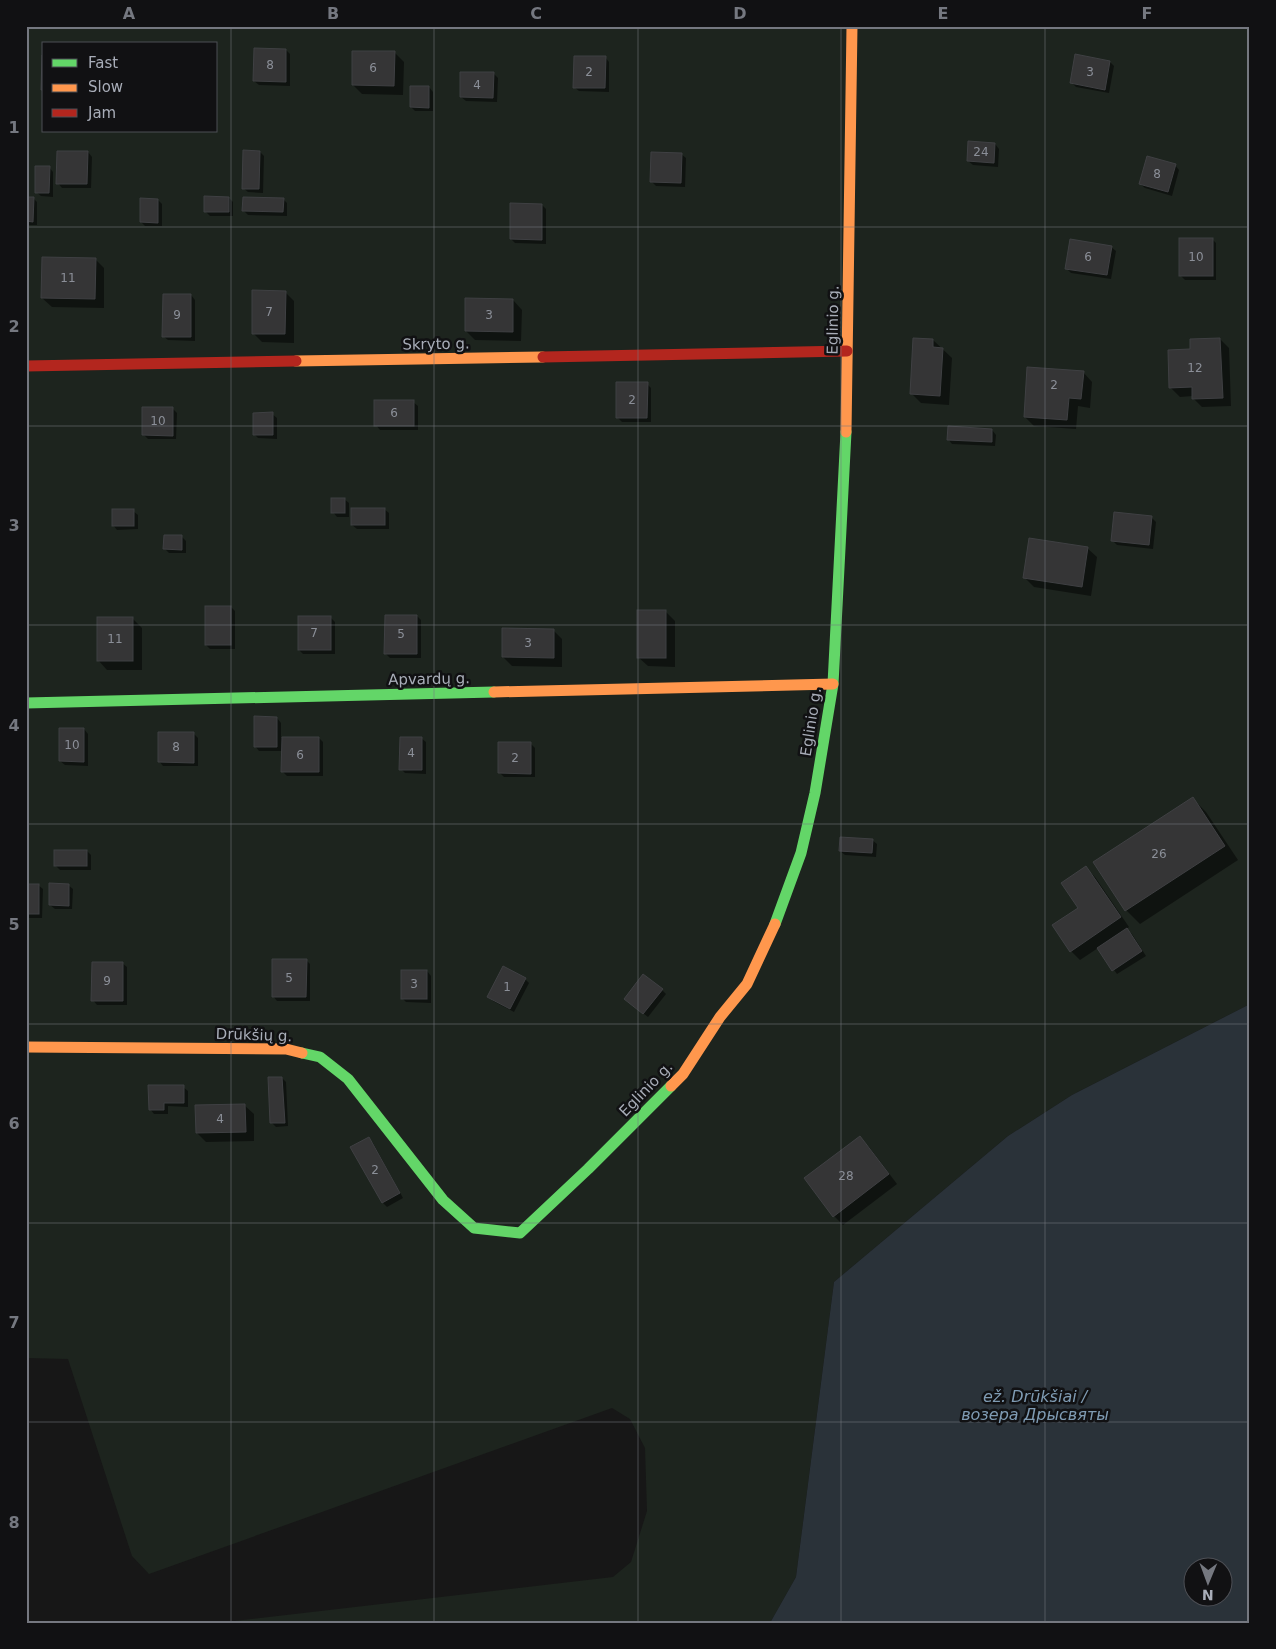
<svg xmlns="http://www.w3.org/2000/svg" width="1276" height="1649" font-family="'DejaVu Sans',sans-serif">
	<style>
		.green { fill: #1d241e; fill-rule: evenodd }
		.water { fill: #2a3239; fill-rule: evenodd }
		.shadow { fill: #0007 }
		.building { fill: #353536; stroke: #3f4043 }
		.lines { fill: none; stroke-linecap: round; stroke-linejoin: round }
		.fast { stroke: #63d668; stroke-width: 11 }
		.slow { stroke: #ff974d; stroke-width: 11 }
		.jam { stroke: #b3261e; stroke-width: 11 }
		.grid { fill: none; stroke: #757880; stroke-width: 1; stroke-opacity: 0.55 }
		.labels { text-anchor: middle; stroke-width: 5; stroke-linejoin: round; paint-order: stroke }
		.number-label { font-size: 12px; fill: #8b8f98 }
		.street-label { font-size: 15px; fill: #a8adb8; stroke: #111113 }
		.water-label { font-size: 16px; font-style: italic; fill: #7f9bb3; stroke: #111113 }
		.neatline { fill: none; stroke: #757880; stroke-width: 2 }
		.grid-label { font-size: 16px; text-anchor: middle; font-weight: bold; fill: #757880 }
	</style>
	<rect width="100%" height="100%" fill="#171717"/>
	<path class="green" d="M 26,26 L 1250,26 L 1250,1004 L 1072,1095 L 1008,1136 L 834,1282 L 796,1577 L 770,1623 L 217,1623 L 613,1577 L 631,1562 L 647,1511 L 645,1448 L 630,1419 L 612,1408 L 149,1574 L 132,1556 L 68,1359 L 26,1358 ZM 44,44 L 216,44 L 216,131 L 44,131 Z"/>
	<path class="water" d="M 1250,1004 L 1250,1623 L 770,1623 L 796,1577 L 834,1282 L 1008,1136 L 1072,1095 ZM 1194,1566 L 1224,1566 L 1224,1596 L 1194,1596 Z"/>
	<g class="shadow">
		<polygon points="286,50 290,54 290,86 259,85 254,81"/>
		<polygon points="395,53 404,62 403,95 362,94 353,85"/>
		<polygon points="605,57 609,62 609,92 579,91 574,87"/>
		<polygon points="1110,62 1114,66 1109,93 1076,87 1072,83"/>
		<polygon points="493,73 498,78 497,102 466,101 461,97"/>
		<polygon points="429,87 433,92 433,111 415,111 411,107"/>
		<polygon points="995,144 999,149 998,167 973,165 968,161"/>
		<polygon points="88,152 92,157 91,188 62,188 58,183"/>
		<polygon points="260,152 264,156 263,193 248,192 243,188"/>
		<polygon points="681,154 686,158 685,187 656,186 652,182"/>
		<polygon points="1175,165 1179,170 1172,196 1145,188 1140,184"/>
		<polygon points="49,167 53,172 53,197 41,196 36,192"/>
		<polygon points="26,198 33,198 37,202 37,225 26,225"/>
		<polygon points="229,198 233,202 233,216 210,216 205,211"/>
		<polygon points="283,199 287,203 287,216 248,215 244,211"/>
		<polygon points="158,200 162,204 162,226 145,226 141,222"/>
		<polygon points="542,205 546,209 546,244 515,243 511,239"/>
		<polygon points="1212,239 1216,243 1216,280 1185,280 1180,275"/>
		<polygon points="1111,247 1116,251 1111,279 1071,273 1066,268"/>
		<polygon points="95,259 104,268 104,308 52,307 42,298"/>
		<polygon points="285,292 294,301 294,343 262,342 253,333"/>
		<polygon points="191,295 195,300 195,341 168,340 163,336"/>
		<polygon points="513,300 522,310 521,341 475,340 466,331"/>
		<polygon points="1220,339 1229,348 1231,406 1202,407 1193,398 1193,396 1180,397 1170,387 1192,350"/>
		<polygon points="933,340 952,358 949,405 921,403 912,394"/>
		<polygon points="1083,372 1092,382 1090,408 1078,406 1076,429 1034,426 1025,417"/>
		<polygon points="647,384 651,388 651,422 622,422 617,417"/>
		<polygon points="413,402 418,406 418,430 380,430 376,425"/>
		<polygon points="172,408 177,413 176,439 148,439 144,435"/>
		<polygon points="272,414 277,418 277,439 258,438 254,434"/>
		<polygon points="992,430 996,435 995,446 952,444 948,439"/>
		<polygon points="344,499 349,503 349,517 337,517 333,512"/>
		<polygon points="384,509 389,513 389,529 357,529 352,525"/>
		<polygon points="133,511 138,515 138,529 117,530 113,525"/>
		<polygon points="1151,517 1156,522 1153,549 1117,545 1113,541"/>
		<polygon points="181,536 186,541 186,553 169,553 165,549"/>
		<polygon points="1087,548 1097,557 1091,596 1034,587 1025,578"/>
		<polygon points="231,607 235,611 235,649 210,649 206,645"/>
		<polygon points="666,612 675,621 675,667 648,666 638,657"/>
		<polygon points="417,616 421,620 421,658 390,658 385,653"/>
		<polygon points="330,617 335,622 335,654 303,654 299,650"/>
		<polygon points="133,619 142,628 142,670 107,670 98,660"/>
		<polygon points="553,630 562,639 562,667 512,666 503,657"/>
		<polygon points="277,718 281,723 281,738 319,738 323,742 323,776 287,776 283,772 283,751 259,751 255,746"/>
		<polygon points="84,729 88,734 88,766 65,765 60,761"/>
		<polygon points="194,734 198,738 198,766 163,766 159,761"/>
		<polygon points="421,738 426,742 426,774 405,773 401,769"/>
		<polygon points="531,744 535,748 535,777 504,777 500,773"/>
		<polygon points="1192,798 1206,812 1238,860 1140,924 1126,910 1095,862"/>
		<polygon points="872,840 877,844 876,857 845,855 840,851"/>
		<polygon points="87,851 91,855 91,870 60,870 55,865"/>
		<polygon points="1086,868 1095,877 1129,927 1126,929 1132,934 1146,956 1117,974 1098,948 1080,960 1071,951"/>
		<polygon points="26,885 38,885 43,889 42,918 26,918"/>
		<polygon points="68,885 73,889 72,909 55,909 50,905"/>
		<polygon points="306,960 310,964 310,1001 277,1001 273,996"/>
		<polygon points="122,963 127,967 127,1005 97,1005 93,1000"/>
		<polygon points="427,971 431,976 431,1003 406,1002 402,998"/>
		<polygon points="525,979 529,983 514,1012 493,1001 489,996"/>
		<polygon points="662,990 666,994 648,1017 630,1003"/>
		<polygon points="282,1078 286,1082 288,1126 276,1127 271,1122"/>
		<polygon points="183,1087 188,1091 188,1107 168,1106 168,1114 154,1114 150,1109"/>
		<polygon points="244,1105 254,1114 254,1141 206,1142 197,1133"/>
		<polygon points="368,1138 373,1143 403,1198 387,1207 383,1203"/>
		<polygon points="860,1138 869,1147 897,1184 843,1225 834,1216"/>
	</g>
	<g class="building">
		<polygon points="254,48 286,49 286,82 253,81"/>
		<polygon points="352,51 395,51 394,86 352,85"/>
		<polygon points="1075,54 1110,61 1105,90 1070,83"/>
		<polygon points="42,55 44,55 44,90 41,90"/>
		<polygon points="574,56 606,56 605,88 573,88"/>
		<polygon points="460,72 494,72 493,98 460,97"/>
		<polygon points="410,86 429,86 429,108 410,107"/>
		<polygon points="968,141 995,143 994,163 967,161"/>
		<polygon points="243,150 260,151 259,189 242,189"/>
		<polygon points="57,151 88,151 87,184 56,184"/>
		<polygon points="651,152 682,153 681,183 650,182"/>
		<polygon points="1147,156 1176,164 1168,192 1139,184"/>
		<polygon points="35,166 50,166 49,193 35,193"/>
		<polygon points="204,196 229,197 229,212 204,212"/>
		<polygon points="26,197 34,197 33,222 26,221"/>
		<polygon points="243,197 284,198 283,212 242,211"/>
		<polygon points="140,198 158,199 158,223 140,222"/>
		<polygon points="510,203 542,204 542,240 510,239"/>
		<rect x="1179" y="238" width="34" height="38"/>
		<polygon points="1070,239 1112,246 1107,275 1065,269"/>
		<polygon points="42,257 96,258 95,299 41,298"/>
		<polygon points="252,290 286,291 285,334 252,334"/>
		<polygon points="163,294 191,294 191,337 162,337"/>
		<polygon points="465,298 513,299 513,332 465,331"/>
		<polygon points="913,338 933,339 933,347 943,348 940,396 910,394"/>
		<polygon points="1220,338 1223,398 1192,399 1192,387 1169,388 1168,350 1190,349 1190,339"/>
		<polygon points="1027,367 1084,371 1081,399 1069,398 1067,420 1024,417"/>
		<polygon points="616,382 648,382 647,418 616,418"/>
		<rect x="374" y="400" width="40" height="26"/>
		<polygon points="142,407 173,407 173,436 142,435"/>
		<polygon points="273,412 273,435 253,435 253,413"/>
		<polygon points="948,426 992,429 992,442 947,440"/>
		<rect x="331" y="498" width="14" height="15"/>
		<rect x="351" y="508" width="34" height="17"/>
		<rect x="112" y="509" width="22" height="17"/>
		<polygon points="1114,512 1152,516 1149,545 1111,541"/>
		<polygon points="164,535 182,535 182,550 163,549"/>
		<polygon points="1029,538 1088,547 1082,587 1023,578"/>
		<rect x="205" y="606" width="26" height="39"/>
		<rect x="637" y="610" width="29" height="48"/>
		<polygon points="385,615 417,615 417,654 384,654"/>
		<rect x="298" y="616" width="33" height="34"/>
		<rect x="97" y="617" width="36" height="44"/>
		<polygon points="502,628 554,629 554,658 502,657"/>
		<polygon points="254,716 277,717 277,747 254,747"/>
		<polygon points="59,728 84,728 84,762 59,761"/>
		<polygon points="158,732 194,732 194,763 158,762"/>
		<polygon points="282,737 319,737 319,772 281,772"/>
		<polygon points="400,737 422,737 422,770 399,770"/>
		<polygon points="498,742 531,742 531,774 498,773"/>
		<polygon points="1193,797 1225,846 1125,911 1093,862"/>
		<polygon points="840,837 873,839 872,853 839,851"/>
		<rect x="54" y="850" width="33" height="16"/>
		<polygon points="1086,866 1121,917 1070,952 1052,925 1078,908 1061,883"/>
		<polygon points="49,883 69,884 69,906 49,905"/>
		<rect x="26" y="884" width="13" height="30"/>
		<polygon points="1127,928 1142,951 1112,971 1097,948"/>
		<polygon points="272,959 307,959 306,997 272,997"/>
		<polygon points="92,962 123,962 123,1001 91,1001"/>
		<polygon points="503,966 526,978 510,1009 487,997"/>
		<rect x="401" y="970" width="26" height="29"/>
		<polygon points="643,974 663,989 643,1014 624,999"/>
		<polygon points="268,1077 282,1077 285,1123 270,1123"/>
		<polygon points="148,1085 184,1085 184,1103 164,1103 164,1110 149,1110"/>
		<polygon points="245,1104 246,1132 196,1133 195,1105"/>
		<polygon points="860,1136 889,1174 833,1217 804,1178"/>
		<polygon points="369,1137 400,1193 382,1203 350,1147"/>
	</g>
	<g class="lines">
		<g class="fast">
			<polyline points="26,703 494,692"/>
			<polyline points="775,924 801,853 815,793 833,684 846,432"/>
			<polyline points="302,1053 320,1057 348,1079 443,1200 474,1228 520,1233 588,1169 671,1086"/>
		</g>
		<g class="slow">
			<polyline points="296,361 543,357"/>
			<polyline points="846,432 852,26"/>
			<polyline points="494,692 833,684"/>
			<polyline points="26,1047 286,1049 302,1053"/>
			<polyline points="671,1086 683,1074 720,1017 747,984 775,924"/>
		</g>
		<g class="jam">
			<polyline points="543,357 847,351"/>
			<polyline points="26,366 296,361"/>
		</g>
	</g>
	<path class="grid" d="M 231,26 L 231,1623M 434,26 L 434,1623M 638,26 L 638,1623M 841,26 L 841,1623M 1045,26 L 1045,1623M 26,227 L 1250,227M 26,426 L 1250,426M 26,625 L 1250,625M 26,824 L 1250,824M 26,1024 L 1250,1024M 26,1223 L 1250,1223M 26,1422 L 1250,1422"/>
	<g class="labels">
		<g class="number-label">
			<text x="270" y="69">8</text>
			<text x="373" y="72">6</text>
			<text x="589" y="76">2</text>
			<text x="1090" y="76">3</text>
			<text x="477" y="89">4</text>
			<text x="981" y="156">24</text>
			<text x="1157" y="178">8</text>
			<text x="1088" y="261">6</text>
			<text x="1196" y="261">10</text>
			<text x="68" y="282">11</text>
			<text x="269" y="316">7</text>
			<text x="177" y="319">9</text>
			<text x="489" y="319">3</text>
			<text x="1195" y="372">12</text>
			<text x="1054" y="389">2</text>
			<text x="632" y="404">2</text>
			<text x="394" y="417">6</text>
			<text x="158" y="425">10</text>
			<text x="314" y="637">7</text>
			<text x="401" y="638">5</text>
			<text x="115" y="643">11</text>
			<text x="528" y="647">3</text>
			<text x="72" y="749">10</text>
			<text x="176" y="751">8</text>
			<text x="411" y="757">4</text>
			<text x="300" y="759">6</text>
			<text x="515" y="762">2</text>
			<text x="1159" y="858">26</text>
			<text x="289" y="982">5</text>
			<text x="107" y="985">9</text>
			<text x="414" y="988">3</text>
			<text x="507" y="991">1</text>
			<text x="220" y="1123">4</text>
			<text x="375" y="1174">2</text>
			<text x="846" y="1180">28</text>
		</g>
		<g class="street-label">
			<text transform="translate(833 320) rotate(-89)" y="5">Eglinio g.</text>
			<text transform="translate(436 344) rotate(-1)" y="5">Skryto g.</text>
			<text transform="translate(429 679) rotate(-1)" y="5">Apvardų g.</text>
			<text transform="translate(811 722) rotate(-81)" y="5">Eglinio g.</text>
			<text transform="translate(254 1035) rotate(2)" y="5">Drūkšių g.</text>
			<text transform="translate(646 1089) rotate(-46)" y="5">Eglinio g.</text>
		</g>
		<g class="water-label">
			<text x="1035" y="1402">ež. Drūkšiai /<tspan x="1035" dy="18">возера Дрысвяты</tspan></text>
		</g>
	</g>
	<rect width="1276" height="1649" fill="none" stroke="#111113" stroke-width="55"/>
	<rect x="42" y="42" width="175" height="90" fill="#111113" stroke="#4d4f55"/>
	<rect x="52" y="59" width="25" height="8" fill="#63d668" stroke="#4d4f55"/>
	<text x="88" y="68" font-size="15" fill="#a8adb8">Fast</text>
	<rect x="52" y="84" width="25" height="8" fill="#ff974d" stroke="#4d4f55"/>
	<text x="88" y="92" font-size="15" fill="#a8adb8">Slow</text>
	<rect x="52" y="109" width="25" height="8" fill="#b3261e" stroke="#4d4f55"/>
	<text x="88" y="118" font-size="15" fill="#a8adb8">Jam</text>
	<g transform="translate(1208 1582) rotate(181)"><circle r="24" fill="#111113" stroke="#4d4f55"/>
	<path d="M0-4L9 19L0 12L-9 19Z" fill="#757880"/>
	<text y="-8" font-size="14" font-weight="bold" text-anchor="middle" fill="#a8adb8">N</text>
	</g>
	<rect x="28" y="28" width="1220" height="1594" class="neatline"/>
	<g class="grid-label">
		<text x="129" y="19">A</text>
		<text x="333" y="19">B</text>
		<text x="536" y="19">C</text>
		<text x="740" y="19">D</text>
		<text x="943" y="19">E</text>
		<text x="1147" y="19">F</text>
		<text x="14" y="133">1</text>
		<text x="14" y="332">2</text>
		<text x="14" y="531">3</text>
		<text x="14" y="731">4</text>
		<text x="14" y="930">5</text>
		<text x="14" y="1129">6</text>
		<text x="14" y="1328">7</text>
		<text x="14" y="1528">8</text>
	</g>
</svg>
